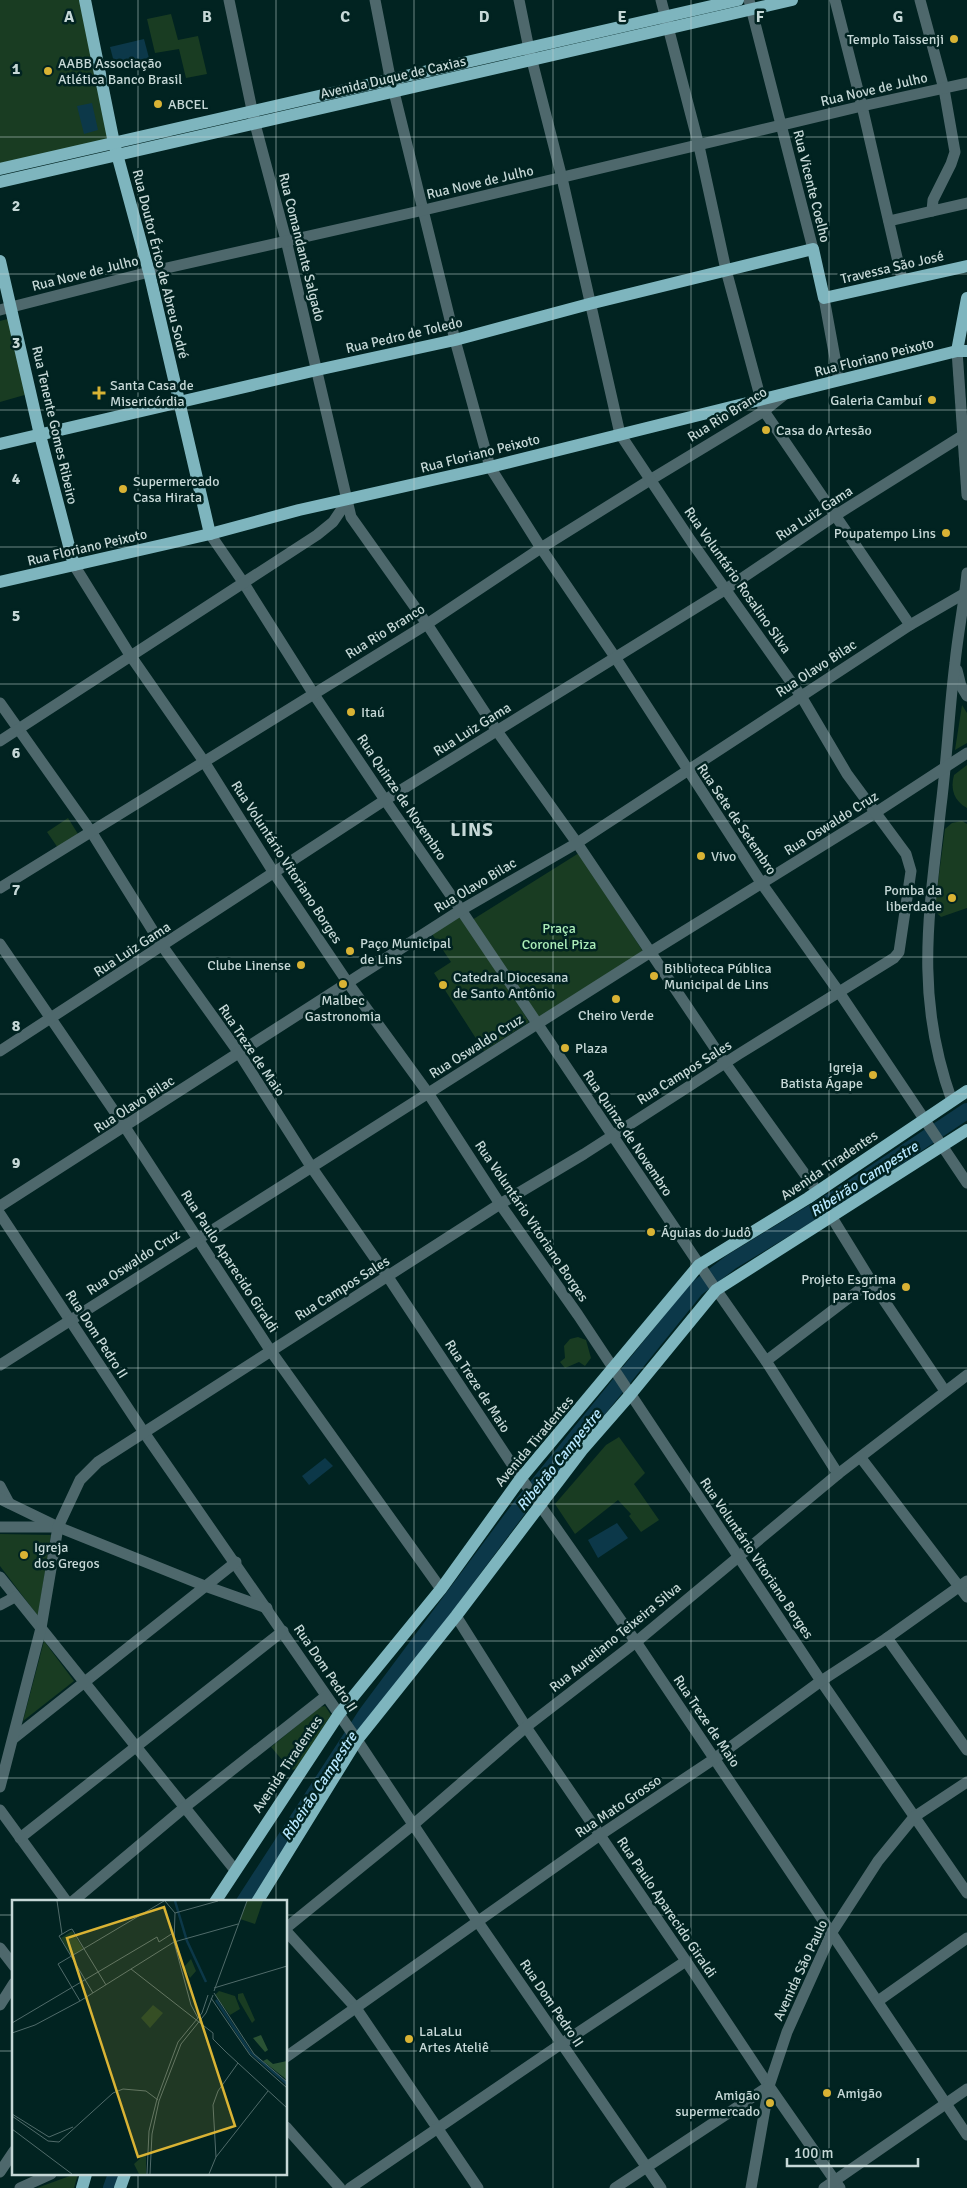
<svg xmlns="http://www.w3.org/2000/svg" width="967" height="2188" font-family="Signika,sans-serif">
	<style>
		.green { fill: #193c22 }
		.water { fill: #0c3849 }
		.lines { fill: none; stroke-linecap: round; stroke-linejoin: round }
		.river { stroke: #0c3849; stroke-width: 16 }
		.minor { stroke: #4e686c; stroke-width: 11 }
		.major { stroke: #7eb5be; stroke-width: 12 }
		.grid { fill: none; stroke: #c6d8d7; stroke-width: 1; stroke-opacity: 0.55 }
		.poi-dot { fill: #d9b334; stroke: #012321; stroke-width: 2 }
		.labels { text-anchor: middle; stroke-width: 5; stroke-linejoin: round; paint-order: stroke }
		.poi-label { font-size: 14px; fill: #c6d8d7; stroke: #012321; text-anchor: start }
		.street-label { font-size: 14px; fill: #c6d8d7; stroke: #012321 }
		.park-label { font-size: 14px; fill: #abedb8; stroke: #012321 }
		.water-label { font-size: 15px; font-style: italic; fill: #b7e8ff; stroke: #012321 }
		.district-label { font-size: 19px; font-weight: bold; letter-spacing: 1px; fill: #c6d8d7; stroke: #012321 }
		.inset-river { fill: none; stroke: #0c3849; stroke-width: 2.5 }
		.inset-road { fill: none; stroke: #506b6a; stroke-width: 1 }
		.view { fill: #d9b334; fill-opacity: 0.15; stroke: #d9b334; stroke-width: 2.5 }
		.inset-edge { fill: none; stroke: #c6d8d7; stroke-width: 2.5 }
		.grid-label { font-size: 16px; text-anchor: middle; font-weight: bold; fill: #c6d8d7; stroke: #012321; stroke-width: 5; stroke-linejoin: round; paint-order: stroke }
	</style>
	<rect width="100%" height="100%" fill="#012321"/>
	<g class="green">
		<polygon points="0,0 81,0 112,143 0,168"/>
		<polygon points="171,14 178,40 198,36 207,74 186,78 179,49 155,53 147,19"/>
		<polygon points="11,318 28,394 0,402 0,321"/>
		<polygon points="962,705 967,713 967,743 955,750"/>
		<path d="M 967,765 L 967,808 C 954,801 950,789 954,775 Z"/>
		<polygon points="68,818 78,834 58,848 47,832"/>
		<polygon points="962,821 967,824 967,908 941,917 936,912 935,905 945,829 952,823"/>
		<polygon points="579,853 644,953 537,1021 472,920"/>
		<polygon points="463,915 529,1022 484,1051 434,973 451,962 432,934"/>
		<polygon points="578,1337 586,1340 591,1358 585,1366 579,1362 565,1368 560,1362 565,1358 564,1346 570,1339"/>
		<polygon points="619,1437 645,1473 634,1484 659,1520 641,1532 629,1516 631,1514 618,1500 575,1534 555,1504 606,1445"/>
		<polygon points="0,1534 51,1535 38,1616 0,1566"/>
		<polygon points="44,1641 74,1681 23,1721"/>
		<polygon points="325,1706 331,1715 296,1769 291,1770 271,1747 320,1707"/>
		<polygon points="75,2174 78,2174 74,2188 37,2188"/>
	</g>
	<g class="water">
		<polygon points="144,39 149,58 115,66 110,47"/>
		<polygon points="92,103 98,130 84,134 77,106"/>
		<polygon points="325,1458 333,1466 309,1485 302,1476"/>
		<polygon points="617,1523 628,1538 598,1558 588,1540"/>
	</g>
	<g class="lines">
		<g class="river">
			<polyline points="244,1902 366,1714 523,1503 696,1289 731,1262 844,1193 967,1111"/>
			<polyline points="111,2188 116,2174"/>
		</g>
		<g class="minor">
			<polyline points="229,0 255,124 286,240 351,517 427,624 497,731 577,843 725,1063 817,1191"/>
			<polyline points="375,0 389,72 389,81 384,87"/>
			<polyline points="661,0 699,146 726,270 764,411 910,625"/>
			<polyline points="749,0 813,249"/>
			<polyline points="835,0 862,106 902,279"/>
			<polyline points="920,0 944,89 955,152 951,164 933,200 932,211"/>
			<polyline points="398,84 394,92 455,340 490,467 541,548 615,657 762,884 839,992 967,1183"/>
			<polyline points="889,221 967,203"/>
			<polyline points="824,298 839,380"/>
			<polyline points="0,310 149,272 424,210 862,106 967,83"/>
			<polyline points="957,351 967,495"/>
			<polyline points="210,534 243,582 313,693 385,800 461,910 713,1285 766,1361 838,1474"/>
			<polyline points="74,565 130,655 205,763 274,873 348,983 428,1093 500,1204 578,1315 821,1681 967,1893"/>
			<polyline points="957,670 961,686 967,696"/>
			<polyline points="0,703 92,833 163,947 239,1053 312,1168 388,1277 521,1478 636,1642 967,2135"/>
			<polyline points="0,741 317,535 333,522 348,500"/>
			<polyline points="0,888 427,624 541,548 650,480 764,411 784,395"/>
			<polyline points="0,944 125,1127 270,1350 441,1589"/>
			<polyline points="0,1051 385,800 726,589 836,515 962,436"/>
			<path d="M 952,1101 C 914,996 929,914 941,806 C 947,759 949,711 955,663 C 958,633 964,604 967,573"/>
			<polyline points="0,1206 461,910 577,843 910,625 967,592"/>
			<polyline points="0,1214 143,1431 357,1740 478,1922 661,2188"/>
			<polyline points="831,1216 871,1281 945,1391"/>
			<polyline points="766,1361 871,1281"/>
			<polyline points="0,1365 649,953 875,813 967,753"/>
			<polyline points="861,1458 967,1597"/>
			<polyline points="0,1486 9,1503"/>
			<polyline points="0,1499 58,1527 205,1586 267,1608"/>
			<polyline points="0,1527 53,1527"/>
			<polyline points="0,1577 235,1870"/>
			<polyline points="0,1605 15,1597"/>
			<polyline points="456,1616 526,1727 686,1961 769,2086 840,2188"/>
			<polyline points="887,1638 967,1750"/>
			<polyline points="14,1738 236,1562"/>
			<polyline points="0,1787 41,1628 58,1527 80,1480 98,1462 500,1204 584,1154 739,1054 894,958 899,952 911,871 906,854 847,774 801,696 691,541 620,434 562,178 529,49 519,0"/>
			<polyline points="0,1810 67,1902"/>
			<polyline points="20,1838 283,1631"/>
			<polyline points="72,1902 185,1807 326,1696"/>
			<polyline points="286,1928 414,1824 526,1727 636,1642 838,1474 967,1375"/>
			<polyline points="286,1931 356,2008 478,2188"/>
			<polyline points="0,1948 14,1966"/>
			<polyline points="878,2001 967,1938"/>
			<polyline points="0,2005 14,1983"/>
			<polyline points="286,2057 600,1835 714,1759 821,1681 887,1638 967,1581"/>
			<polyline points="286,2127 340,2188"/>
			<polyline points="0,2172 14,2151"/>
			<polyline points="20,2188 51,2174"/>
			<polyline points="350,2188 561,2044 686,1961"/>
			<polyline points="615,2188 769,2086"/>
			<polyline points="751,2188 769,2086 787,2032 832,1932 878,1861 914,1817 967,1782"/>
			<polyline points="824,2188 967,2089"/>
		</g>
		<g class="major">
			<polyline points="85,0 114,143 149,272 210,534"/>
			<polyline points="0,169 738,0"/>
			<polyline points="0,182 792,0"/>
			<polyline points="0,261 40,435 74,565"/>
			<polyline points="957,351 967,298"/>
			<polyline points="0,444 317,370 455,340 589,304 813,249 824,298 967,266"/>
			<polyline points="0,582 210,534 299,510 490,467 957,351 967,351"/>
			<polyline points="215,1902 339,1714 441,1589 521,1478 699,1265 808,1198 967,1091"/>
			<polyline points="257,1902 357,1740 456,1616 582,1450 630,1395 716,1290 967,1130"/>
			<polyline points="82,2188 86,2174"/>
			<polyline points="120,2188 125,2174"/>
		</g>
	</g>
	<path class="grid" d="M 138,0 L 138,1902M 276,0 L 276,1902M 414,0 L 414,2188M 553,0 L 553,2188M 691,0 L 691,2188M 829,0 L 829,2188M 0,137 L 967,137M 0,274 L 967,274M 0,410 L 967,410M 0,547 L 967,547M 0,684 L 967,684M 0,821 L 967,821M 0,957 L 967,957M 0,1094 L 967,1094M 0,1231 L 967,1231M 0,1368 L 967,1368M 0,1504 L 967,1504M 0,1641 L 967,1641M 0,1778 L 967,1778M 0,1915 L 14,1915M 286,1915 L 967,1915M 0,2051 L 14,2051M 286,2051 L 967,2051M 138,2174 L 138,2188M 276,2174 L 276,2188"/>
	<g class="poi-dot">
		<circle cx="954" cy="39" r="5"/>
		<circle cx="48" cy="71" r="5"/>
		<circle cx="158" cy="104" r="5"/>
		<path d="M96.5 385.5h5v5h5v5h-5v5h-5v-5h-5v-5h5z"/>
		<circle cx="932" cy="400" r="5"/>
		<circle cx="766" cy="430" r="5"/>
		<circle cx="123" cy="489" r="5"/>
		<circle cx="946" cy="533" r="5"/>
		<circle cx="351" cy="712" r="5"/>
		<circle cx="701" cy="856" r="5"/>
		<circle cx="952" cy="898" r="5"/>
		<circle cx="350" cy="951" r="5"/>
		<circle cx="301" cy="965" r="5"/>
		<circle cx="654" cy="976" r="5"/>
		<circle cx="343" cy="984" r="5"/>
		<circle cx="443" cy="985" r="5"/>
		<circle cx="616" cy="999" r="5"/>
		<circle cx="565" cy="1048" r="5"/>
		<circle cx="873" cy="1075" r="5"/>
		<circle cx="651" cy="1232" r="5"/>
		<circle cx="906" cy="1287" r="5"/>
		<circle cx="24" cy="1555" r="5"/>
		<circle cx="409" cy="2039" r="5"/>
		<circle cx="827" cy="2093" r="5"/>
		<circle cx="770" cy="2103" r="5"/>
	</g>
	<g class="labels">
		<g class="poi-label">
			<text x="944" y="44" text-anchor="end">Templo Taissenji</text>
			<text x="58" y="68">AABB Associação<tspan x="58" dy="16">Atlética Banco Brasil</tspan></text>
			<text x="168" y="109">ABCEL</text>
			<text x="110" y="390">Santa Casa de<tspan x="110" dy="16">Misericórdia</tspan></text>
			<text x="922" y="405" text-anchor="end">Galeria Cambuí</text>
			<text x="776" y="435">Casa do Artesão</text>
			<text x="133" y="486">Supermercado<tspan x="133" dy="16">Casa Hirata</tspan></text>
			<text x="936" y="538" text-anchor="end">Poupatempo Lins</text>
			<text x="361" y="717">Itaú</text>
			<text x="711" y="861">Vivo</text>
			<text x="942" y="895" text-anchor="end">Pomba da<tspan x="942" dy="16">liberdade</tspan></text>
			<text x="360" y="948">Paço Municipal<tspan x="360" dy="16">de Lins</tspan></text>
			<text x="291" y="970" text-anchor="end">Clube Linense</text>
			<text x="664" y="973">Biblioteca Pública<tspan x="664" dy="16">Municipal de Lins</tspan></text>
			<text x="453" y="982">Catedral Diocesana<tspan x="453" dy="16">de Santo Antônio</tspan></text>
			<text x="343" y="1005" text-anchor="middle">Malbec<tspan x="343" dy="16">Gastronomia</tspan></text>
			<text x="616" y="1020" text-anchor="middle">Cheiro Verde</text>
			<text x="575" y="1053">Plaza</text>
			<text x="863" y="1072" text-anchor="end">Igreja<tspan x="863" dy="16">Batista Ágape</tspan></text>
			<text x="661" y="1237">Águias do Judô</text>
			<text x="896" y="1284" text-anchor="end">Projeto Esgrima<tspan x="896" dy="16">para Todos</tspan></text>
			<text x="34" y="1552">Igreja<tspan x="34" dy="16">dos Gregos</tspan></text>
			<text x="419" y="2036">LaLaLu<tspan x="419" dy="16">Artes Ateliê</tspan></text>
			<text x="837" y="2098">Amigão</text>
			<text x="760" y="2100" text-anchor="end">Amigão<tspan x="760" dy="16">supermercado</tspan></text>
		</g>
		<g class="street-label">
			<text transform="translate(393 77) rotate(-13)" y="5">Avenida Duque de Caxias</text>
			<text transform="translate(874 89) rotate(-13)" y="5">Rua Nove de Julho</text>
			<text transform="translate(480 182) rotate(-13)" y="5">Rua Nove de Julho</text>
			<text transform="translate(812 186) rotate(76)" y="5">Rua Vicente Coelho</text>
			<text transform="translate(302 247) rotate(76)" y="5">Rua Comandante Salgado</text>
			<text transform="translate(161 264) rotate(76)" y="5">Rua Doutor Érico de Abreu Sodré</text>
			<text transform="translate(892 267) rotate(-13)" y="5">Travessa São José</text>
			<text transform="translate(85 273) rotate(-14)" y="5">Rua Nove de Julho</text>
			<text transform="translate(404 335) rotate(-13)" y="5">Rua Pedro de Toledo</text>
			<text transform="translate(874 357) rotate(-14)" y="5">Rua Floriano Peixoto</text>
			<text transform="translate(727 414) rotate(-32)" y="5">Rua Rio Branco</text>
			<text transform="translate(55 425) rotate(77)" y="5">Rua Tenente Gomes Ribeiro</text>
			<text transform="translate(480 453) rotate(-14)" y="5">Rua Floriano Peixoto</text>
			<text transform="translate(814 513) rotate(-33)" y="5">Rua Luiz Gama</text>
			<text transform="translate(87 547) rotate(-13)" y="5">Rua Floriano Peixoto</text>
			<text transform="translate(738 580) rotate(55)" y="5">Rua Voluntário Rosalino Silva</text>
			<text transform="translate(385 631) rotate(-32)" y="5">Rua Rio Branco</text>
			<text transform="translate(816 668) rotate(-33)" y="5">Rua Olavo Bilac</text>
			<text transform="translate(472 729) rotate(-32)" y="5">Rua Luiz Gama</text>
			<text transform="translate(402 797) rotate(56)" y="5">Rua Quinze de Novembro</text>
			<text transform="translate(737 819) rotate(56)" y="5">Rua Sete de Setembro</text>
			<text transform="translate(831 823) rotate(-32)" y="5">Rua Oswaldo Cruz</text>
			<text transform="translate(287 862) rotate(57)" y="5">Rua Voluntário Vitoriano Borges</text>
			<text transform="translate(475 885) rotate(-31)" y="5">Rua Olavo Bilac</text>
			<text transform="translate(132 949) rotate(-33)" y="5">Rua Luiz Gama</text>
			<text transform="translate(476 1046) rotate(-32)" y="5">Rua Oswaldo Cruz</text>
			<text transform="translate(252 1050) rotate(56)" y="5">Rua Treze de Maio</text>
			<text transform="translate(684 1072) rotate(-32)" y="5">Rua Campos Sales</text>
			<text transform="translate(134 1104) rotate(-33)" y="5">Rua Olavo Bilac</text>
			<text transform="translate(628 1133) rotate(56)" y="5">Rua Quinze de Novembro</text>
			<text transform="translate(829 1165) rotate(-34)" y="5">Avenida Tiradentes</text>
			<text transform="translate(532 1221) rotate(56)" y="5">Rua Voluntário Vitoriano Borges</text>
			<text transform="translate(230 1261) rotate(57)" y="5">Rua Paulo Aparecido Giraldi</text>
			<text transform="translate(133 1262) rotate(-33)" y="5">Rua Oswaldo Cruz</text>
			<text transform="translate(342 1288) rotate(-32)" y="5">Rua Campos Sales</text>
			<text transform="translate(97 1334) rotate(57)" y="5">Rua Dom Pedro II</text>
			<text transform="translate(478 1386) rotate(57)" y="5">Rua Treze de Maio</text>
			<text transform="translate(534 1441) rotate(-50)" y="5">Avenida Tiradentes</text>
			<text transform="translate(757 1558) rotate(56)" y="5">Rua Voluntário Vitoriano Borges</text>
			<text transform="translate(615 1637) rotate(-39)" y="5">Rua Aureliano Teixeira Silva</text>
			<text transform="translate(326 1668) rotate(56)" y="5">Rua Dom Pedro II</text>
			<text transform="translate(707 1721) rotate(56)" y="5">Rua Treze de Maio</text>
			<text transform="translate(287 1764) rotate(-56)" y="5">Avenida Tiradentes</text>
			<text transform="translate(618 1806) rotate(-34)" y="5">Rua Mato Grosso</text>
			<text transform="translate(667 1907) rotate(56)" y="5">Rua Paulo Aparecido Giraldi</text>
			<text transform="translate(800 1970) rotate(-65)" y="5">Avenida São Paulo</text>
			<text transform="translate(552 2003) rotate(56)" y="5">Rua Dom Pedro II</text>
		</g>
		<g class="park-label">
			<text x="559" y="933">Praça<tspan x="559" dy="16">Coronel Piza</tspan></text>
		</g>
		<g class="water-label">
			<text transform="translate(864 1179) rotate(-33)" y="5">Ribeirão Campestre</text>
			<text transform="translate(559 1460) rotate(-51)" y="5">Ribeirão Campestre</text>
			<text transform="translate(319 1786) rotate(-57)" y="5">Ribeirão Campestre</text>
		</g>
		<g class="district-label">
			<text x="472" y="836">LINS</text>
		</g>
	</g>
	<g transform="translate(12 1900)">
		<rect width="275" height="275" fill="#012321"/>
		<path d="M 235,1 L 251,1 L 243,24 L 228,19 ZM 60,31 L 71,49 L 59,56 L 49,38 ZM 179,59 L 184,71 L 178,78 L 172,67 ZM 207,91 L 223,96 L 228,109 L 218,115 L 203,95 ZM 231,93 L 243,120 L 240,123 L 226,99 L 226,94 ZM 141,105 L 151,113 L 138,128 L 129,118 ZM 134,253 L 134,274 L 127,274 L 122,264 Z" fill="#193c22"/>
		<path d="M 249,135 L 256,150 L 253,152 L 241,138 ZM 255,159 L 261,164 L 275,161 L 275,180 L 251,161 Z" fill="#2a5234"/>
		<path class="inset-river" d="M 163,1 L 175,41 L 194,82M 204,100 L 238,152 L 275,184"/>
		<path class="inset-road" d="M 45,1 L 50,34M 153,1 L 163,13 L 162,42M 163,13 L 206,1M 162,42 L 179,105 L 186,118M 119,69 L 201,133 L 201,139 L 214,152 L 275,208M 202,88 L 275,66M 202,91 L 235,1M 81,93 L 47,36 L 57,30 L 60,29 L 94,85M 202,93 L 242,154 L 275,182M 199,98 L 238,155 L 275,188M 68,101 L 46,64 L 152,1M 0,123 L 145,37 L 147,42 L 161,33M 0,133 L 23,125 L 68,101 L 162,42 L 226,24M 0,214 L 37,237 L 61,227M 0,216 L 36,241 L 47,242 L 101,193 L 111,189 L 134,191 L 146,200M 0,229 L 60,274M 204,257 L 256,191M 135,274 L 137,231 L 145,199 L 166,142 L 190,113 L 196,95M 138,274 L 140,234 L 147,201 L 169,144 L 194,113 L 201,95M 197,274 L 204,257 L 201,205 L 206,191 L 226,163"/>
		<path class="view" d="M 152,7 L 223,226 L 126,257 L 55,38 Z"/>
		<rect width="275" height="275" class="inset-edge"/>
	</g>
	<g class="grid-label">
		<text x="69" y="22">A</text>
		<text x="207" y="22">B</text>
		<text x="345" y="22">C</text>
		<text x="484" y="22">D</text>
		<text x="622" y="22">E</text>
		<text x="760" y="22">F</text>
		<text x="898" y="22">G</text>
		<text x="16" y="74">1</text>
		<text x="16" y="211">2</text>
		<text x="16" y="348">3</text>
		<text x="16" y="484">4</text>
		<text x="16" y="621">5</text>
		<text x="16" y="758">6</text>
		<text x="16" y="895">7</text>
		<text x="16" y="1031">8</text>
		<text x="16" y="1168">9</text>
	</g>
	<path d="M787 2158v8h131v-8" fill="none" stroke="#c6d8d7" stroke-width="2.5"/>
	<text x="794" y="2158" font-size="15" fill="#c6d8d7" stroke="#012321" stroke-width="4" paint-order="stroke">100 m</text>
</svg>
